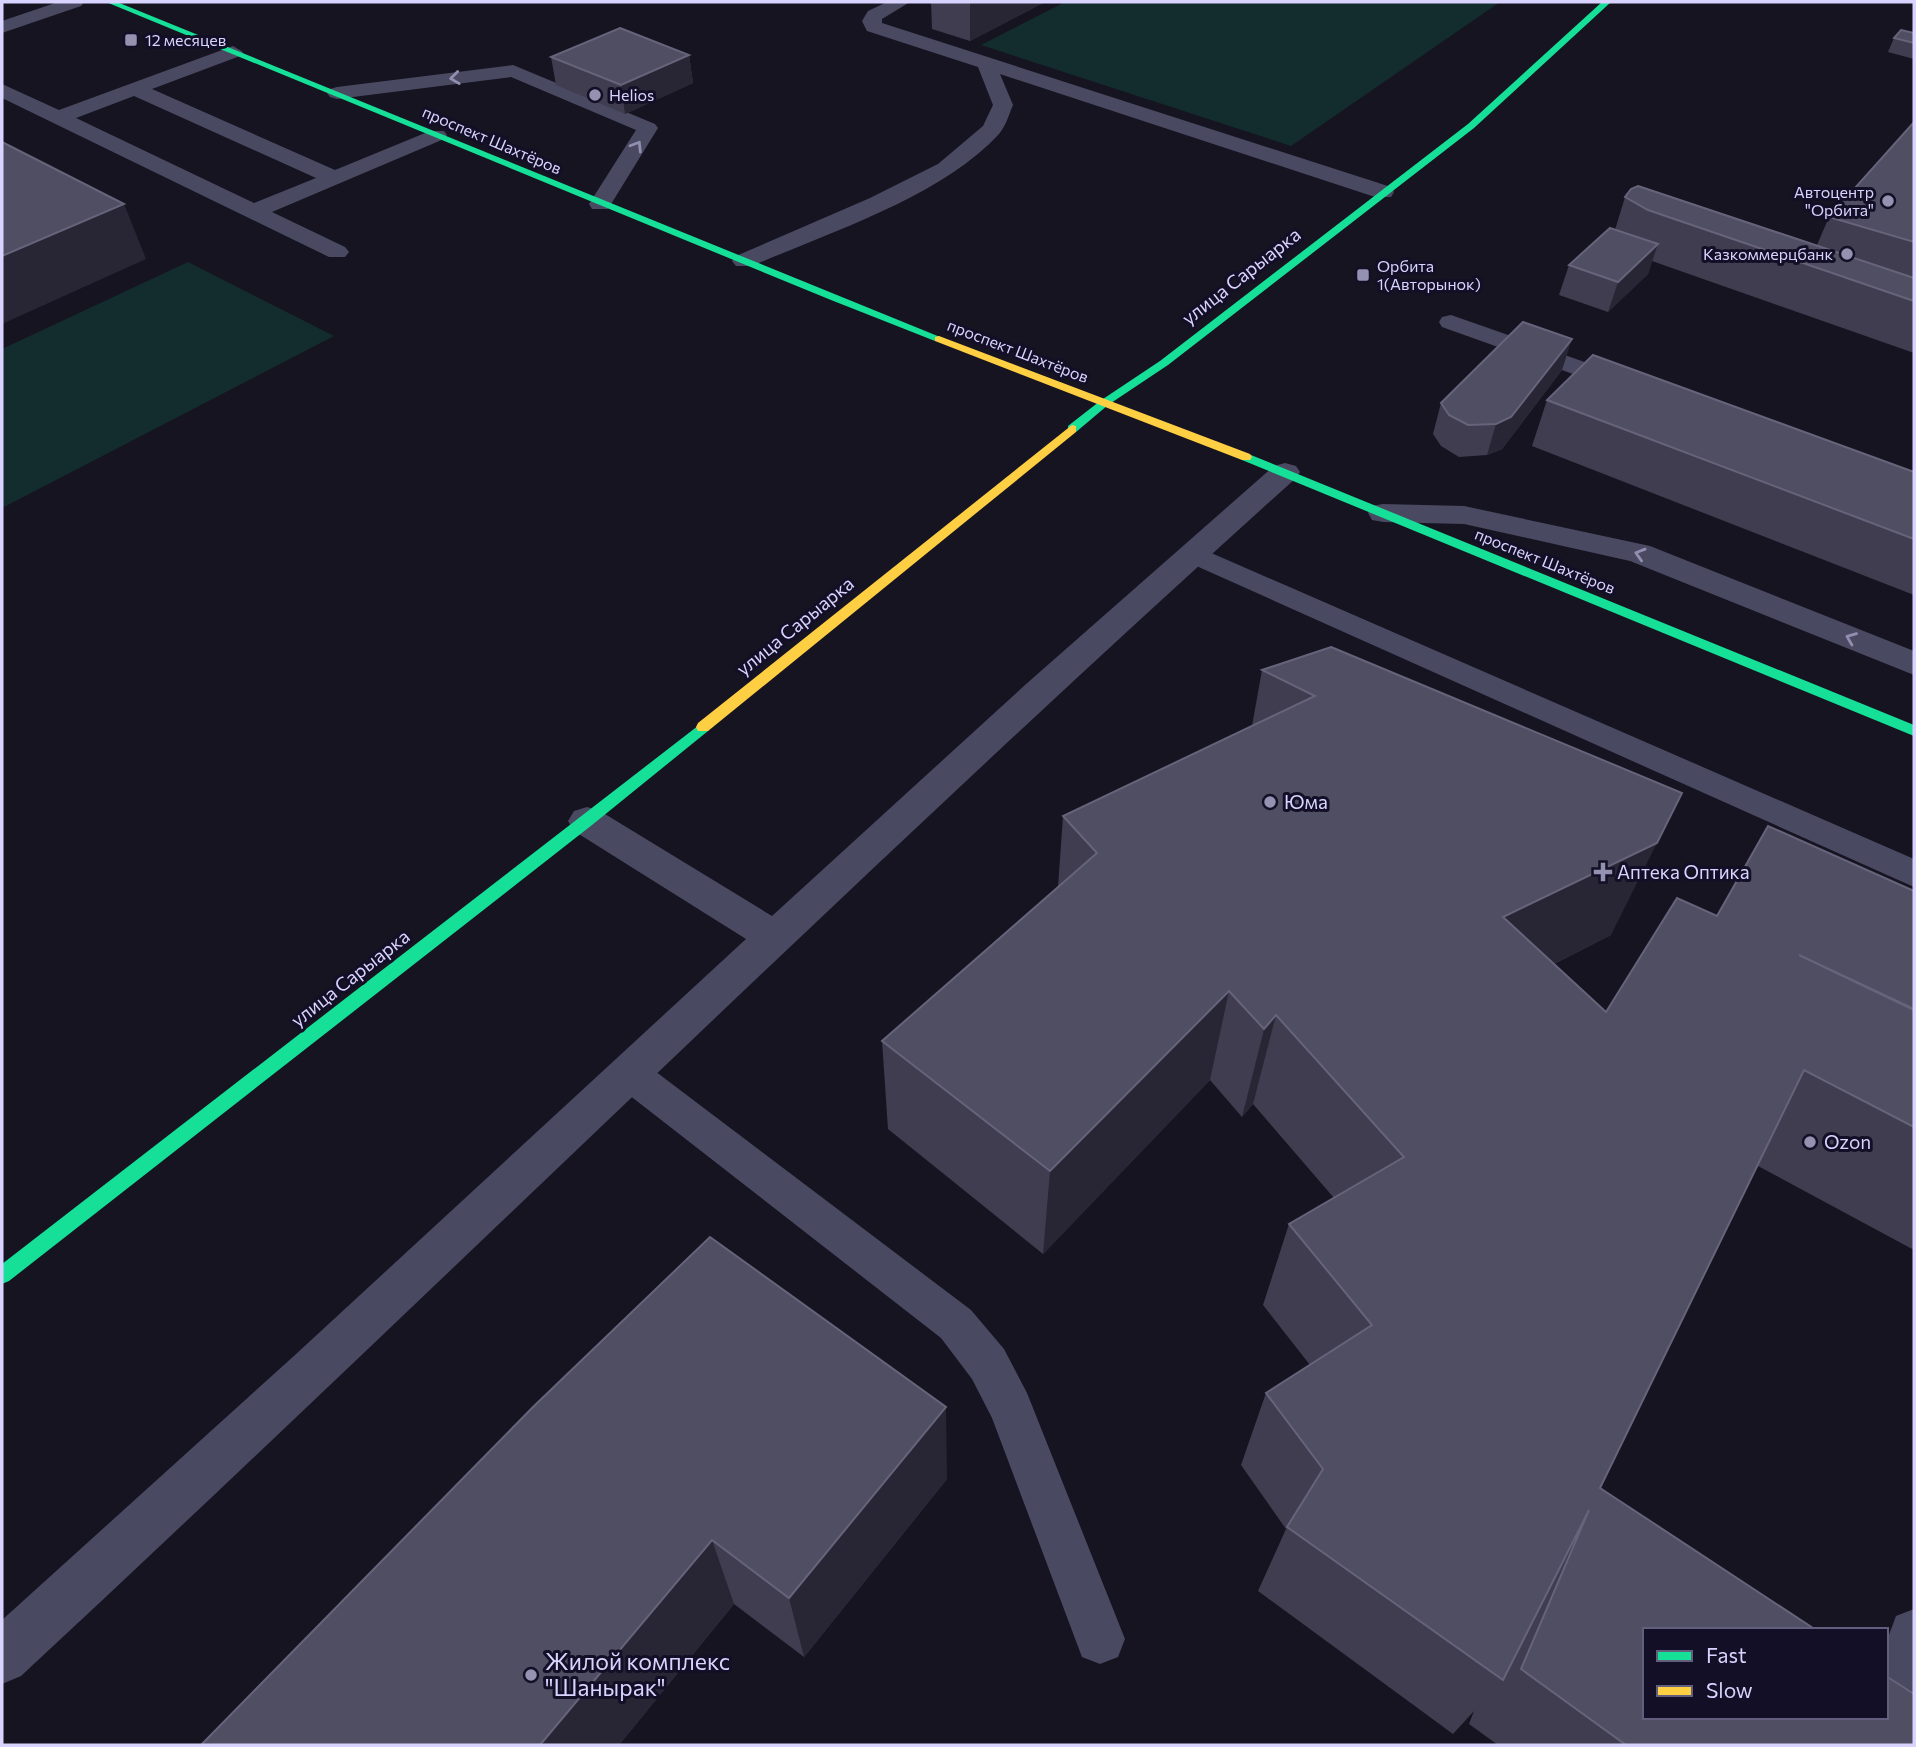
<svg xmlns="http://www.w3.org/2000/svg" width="1916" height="1747" font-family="Commissioner,sans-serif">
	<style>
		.green { fill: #132c2d }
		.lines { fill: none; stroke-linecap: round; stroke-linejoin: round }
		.lane { fill: #4a4962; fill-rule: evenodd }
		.street { fill: #4a4962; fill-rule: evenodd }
		.fast { fill: #16e098; fill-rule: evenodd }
		.slow { fill: #ffcf43; fill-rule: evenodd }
		.wall { fill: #403d50 }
		.shaded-wall { fill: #282635 }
		.building { fill: #504e63; stroke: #66637b; stroke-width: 2 }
		.oneway { stroke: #928eb0 }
		.poi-dot { fill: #9591b1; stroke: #130f26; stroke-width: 2.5 }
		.labels { text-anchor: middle; stroke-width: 6; stroke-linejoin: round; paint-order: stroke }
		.far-poi-label { font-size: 16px; fill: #d9d4ff; stroke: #130f26; text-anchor: start }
		.far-street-label { font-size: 16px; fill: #d9d4ff; stroke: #130f26 }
		.street-label { font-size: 19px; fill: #d9d4ff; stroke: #130f26 }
		.poi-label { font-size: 19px; fill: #d9d4ff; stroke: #130f26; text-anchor: start }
		.near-poi-label { font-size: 23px; fill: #d9d4ff; stroke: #130f26; text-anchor: start }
	</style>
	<rect width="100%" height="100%" fill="#161421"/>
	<g class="green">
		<polygon points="1065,2 1500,2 1291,146 981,45"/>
		<polygon points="188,262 334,336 2,508 2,349"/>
	</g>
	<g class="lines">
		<g class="lane">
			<polygon points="58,2 84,2 81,6 2,33 2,21"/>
			<path d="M 887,2 L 910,2 L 882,19 L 882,23 L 1391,187 L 1394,192 L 1391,197 L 1375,197 L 1000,74 L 1013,105 C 1009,114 1006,126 999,134 C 941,197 830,232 752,266 L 736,266 L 732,261 L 736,256 L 870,198 L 938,164 L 983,126 L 993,105 L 978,67 L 867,31 L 862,21 L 868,11 Z"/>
			<path d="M 233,46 L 243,52 L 240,56 L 152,89 L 335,170 L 430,131 L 444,131 L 447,135 L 444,139 L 272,212 L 345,247 L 349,252 L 345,257 L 329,257 L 2,98 L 2,84 L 59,110 ZM 134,96 L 316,178 L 254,203 L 76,118 Z"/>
			<polygon points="513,65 655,124 658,128 608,209 592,209 589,204 636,130 511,77 337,99 330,97 327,93 330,89 337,87"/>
			<polygon points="1451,315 1633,379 1637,384 1633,389 1624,392 1615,389 1442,327 1439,322 1442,317"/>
			<polygon points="1193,545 1914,859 1914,887 1183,560 1179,554 1183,548"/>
			<polygon points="629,1057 643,1062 971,1310 1004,1349 1027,1393 1125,1639 1118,1657 1100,1664 1082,1657 992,1418 972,1379 941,1338 615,1084 610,1073 615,1062"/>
			<polygon points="1914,1609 1914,1725 1886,1712 1886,1643 1896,1616"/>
		</g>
		<g class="street">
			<path d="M 1285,463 L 1296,466 L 1300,472 L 1296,478 C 862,868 448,1279 21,1676 L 2,1684 L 2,1620 L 295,1355 L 746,939 L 574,831 L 568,821 L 574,811 L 587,807 L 600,811 L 772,916 L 1025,685 L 1274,466 Z"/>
			<polygon points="1383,504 1464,506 1650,546 1914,651 1914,675 1630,561 1464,524 1383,522 1372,520 1368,513 1372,506"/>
		</g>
		<g class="fast">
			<polygon points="106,2 117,2 945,339 935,341 831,300"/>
			<polygon points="1602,2 1611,2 1474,128 1168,365 1108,405 1076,432 1068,432 1068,426 1100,401 1160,361 1468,124"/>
			<polygon points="1246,453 1914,725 1914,736 1242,460 1240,457"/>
			<polygon points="703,722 710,727 708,731 592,825 9,1281 2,1284 2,1264"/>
		</g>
		<g class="slow">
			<polygon points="939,336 1250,454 1252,457 1250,460 1242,460 935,341 935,337"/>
			<polygon points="1072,425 1076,426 1076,432 708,731 698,731 696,727 698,723"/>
		</g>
	</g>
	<g class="wall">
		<polygon points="931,2 1045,2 970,41 932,29"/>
		<polygon points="1914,33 1914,59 1888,52 1894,38"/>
		<polygon points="689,55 693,83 625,114 556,85 551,57"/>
		<polygon points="1914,122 1914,353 1652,261 1648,274 1608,312 1559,295 1569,265 1615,230 1625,197 1817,245 1829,217"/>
		<polygon points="1562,370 1502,449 1487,455 1459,457 1441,446 1433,434 1441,403"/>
		<polygon points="1547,400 1914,472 1914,595 1532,446"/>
		<polygon points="1331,647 1611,935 1554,964 1606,1012 1717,916 1914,891 1914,1250 1758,1166 1600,1488 1914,1745 1498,1745 1469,1724 1474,1711 1453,1734 1258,1591 1286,1529 1241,1465 1266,1393 1310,1365 1263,1305 1289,1224 1334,1198 1253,1104 1242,1117 1210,1080 1043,1254 888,1129 882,1041 1058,887 1063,816 1252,726 1262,670"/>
		<polygon points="533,1407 947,1479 804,1657 734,1604 619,1745 201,1745"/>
	</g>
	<g class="shaded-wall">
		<polygon points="970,2 1045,2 970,41"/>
		<polygon points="689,55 693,83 625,114 621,85"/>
		<polygon points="124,204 146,259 2,324 2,256"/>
		<polygon points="1658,244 1648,274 1608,312 1618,282"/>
		<polygon points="1572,339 1562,370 1502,449 1487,455 1496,424"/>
		<polygon points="1657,843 1611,935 1466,1008 1503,917"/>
		<polygon points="1229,991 1210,1080 1043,1254 1050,1171"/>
		<polygon points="1276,1015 1253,1104 1242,1117 1264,1029"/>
		<polygon points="946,1407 947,1479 804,1657 789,1598"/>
		<polygon points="712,1540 734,1604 619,1745 540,1745"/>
	</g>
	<g class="building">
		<polygon points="620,28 689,55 621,85 551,57"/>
		<polygon points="1901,30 1914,33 1914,43 1894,38"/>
		<polygon points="1914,122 1914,242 1829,217"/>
		<polygon points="2,142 124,204 2,256"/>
		<polygon points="1638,186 1914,278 1914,301 1648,210 1625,197 1631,189"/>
		<polygon points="1610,228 1658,244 1618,282 1569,265"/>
		<polygon points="1523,322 1572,339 1511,417 1496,424 1468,425 1449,415 1441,403"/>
		<polygon points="1593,355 1914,472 1914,539 1547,400"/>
		<polygon points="1331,647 1682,793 1657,843 1503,917 1606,1012 1677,898 1717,916 1768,826 1914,891 1914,1009 1799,955 1914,1010 1914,1127 1804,1070 1600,1488 1816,1630 1645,1630 1645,1717 1886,1717 1886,1676 1914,1694 1914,1745 1626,1745 1521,1669 1589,1510 1503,1680 1287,1527 1323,1469 1266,1393 1372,1325 1289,1224 1404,1157 1276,1015 1264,1029 1229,991 1050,1171 882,1041 1097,853 1063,816 1315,696 1262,670"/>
		<polygon points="710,1237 946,1407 789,1598 712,1540 540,1745 201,1745 533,1407"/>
	</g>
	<defs><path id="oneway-chevron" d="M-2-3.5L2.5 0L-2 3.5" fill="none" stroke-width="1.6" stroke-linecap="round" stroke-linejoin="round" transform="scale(1.75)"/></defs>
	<g class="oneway">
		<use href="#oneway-chevron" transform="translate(455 78) rotate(173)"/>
		<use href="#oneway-chevron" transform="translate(637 146) rotate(-58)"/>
		<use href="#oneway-chevron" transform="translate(1640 554) rotate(-163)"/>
		<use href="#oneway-chevron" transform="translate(1851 638) rotate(-158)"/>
	</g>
	<g class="poi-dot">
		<rect x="124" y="33" width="14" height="14" rx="3.5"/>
		<circle cx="595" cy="95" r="7"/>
		<circle cx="1888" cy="201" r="7"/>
		<circle cx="1847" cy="254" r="7"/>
		<rect x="1356" y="268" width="14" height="14" rx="3.5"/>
		<circle cx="1270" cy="802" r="7"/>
		<path d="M1599.5 861.5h7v7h7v7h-7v7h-7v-7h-7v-7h7z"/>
		<circle cx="1810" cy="1142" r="7"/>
		<circle cx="531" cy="1675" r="7"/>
	</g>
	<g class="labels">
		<g class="far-poi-label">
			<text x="145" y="46">12 месяцев</text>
			<text x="609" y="101">Helios</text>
			<text x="1874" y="198" text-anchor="end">Автоцентр<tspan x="1874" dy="18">"Орбита"</tspan></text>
			<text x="1833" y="260" text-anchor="end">Казкоммерцбанк</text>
			<text x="1377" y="272">Орбита<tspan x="1377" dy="18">1(Авторынок)</tspan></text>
		</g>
		<g class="far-street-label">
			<text transform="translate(492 140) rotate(23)" y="6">проспект Шахтёров</text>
			<text transform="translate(1018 351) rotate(21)" y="6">проспект Шахтёров</text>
			<text transform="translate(1545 561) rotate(22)" y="6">проспект Шахтёров</text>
		</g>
		<g class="street-label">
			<text transform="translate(1241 276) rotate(-38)" y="7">улица Сарыарка</text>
			<text transform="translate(795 626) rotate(-39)" y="7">улица Сарыарка</text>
			<text transform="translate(350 978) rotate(-38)" y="7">улица Сарыарка</text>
		</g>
		<g class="poi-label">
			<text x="1284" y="809">Юма</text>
			<text x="1617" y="879">Аптека Оптика</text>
			<text x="1824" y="1149">Ozon</text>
		</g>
		<g class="near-poi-label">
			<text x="545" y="1670">Жилой комплекс<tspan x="545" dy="26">"Шанырак"</tspan></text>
		</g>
	</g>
	<rect width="1916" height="1747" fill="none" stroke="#d9d4ff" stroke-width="7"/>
	<rect x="1643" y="1628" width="245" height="91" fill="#130f26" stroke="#625e7d" stroke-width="2"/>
	<rect x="1657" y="1651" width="35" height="10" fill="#16e098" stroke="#625e7d" stroke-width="2"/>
	<text x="1706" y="1663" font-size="21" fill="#d9d4ff">Fast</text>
	<rect x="1657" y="1686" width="35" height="10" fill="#ffcf43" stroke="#625e7d" stroke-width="2"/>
	<text x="1706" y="1698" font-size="21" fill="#d9d4ff">Slow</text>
</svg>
